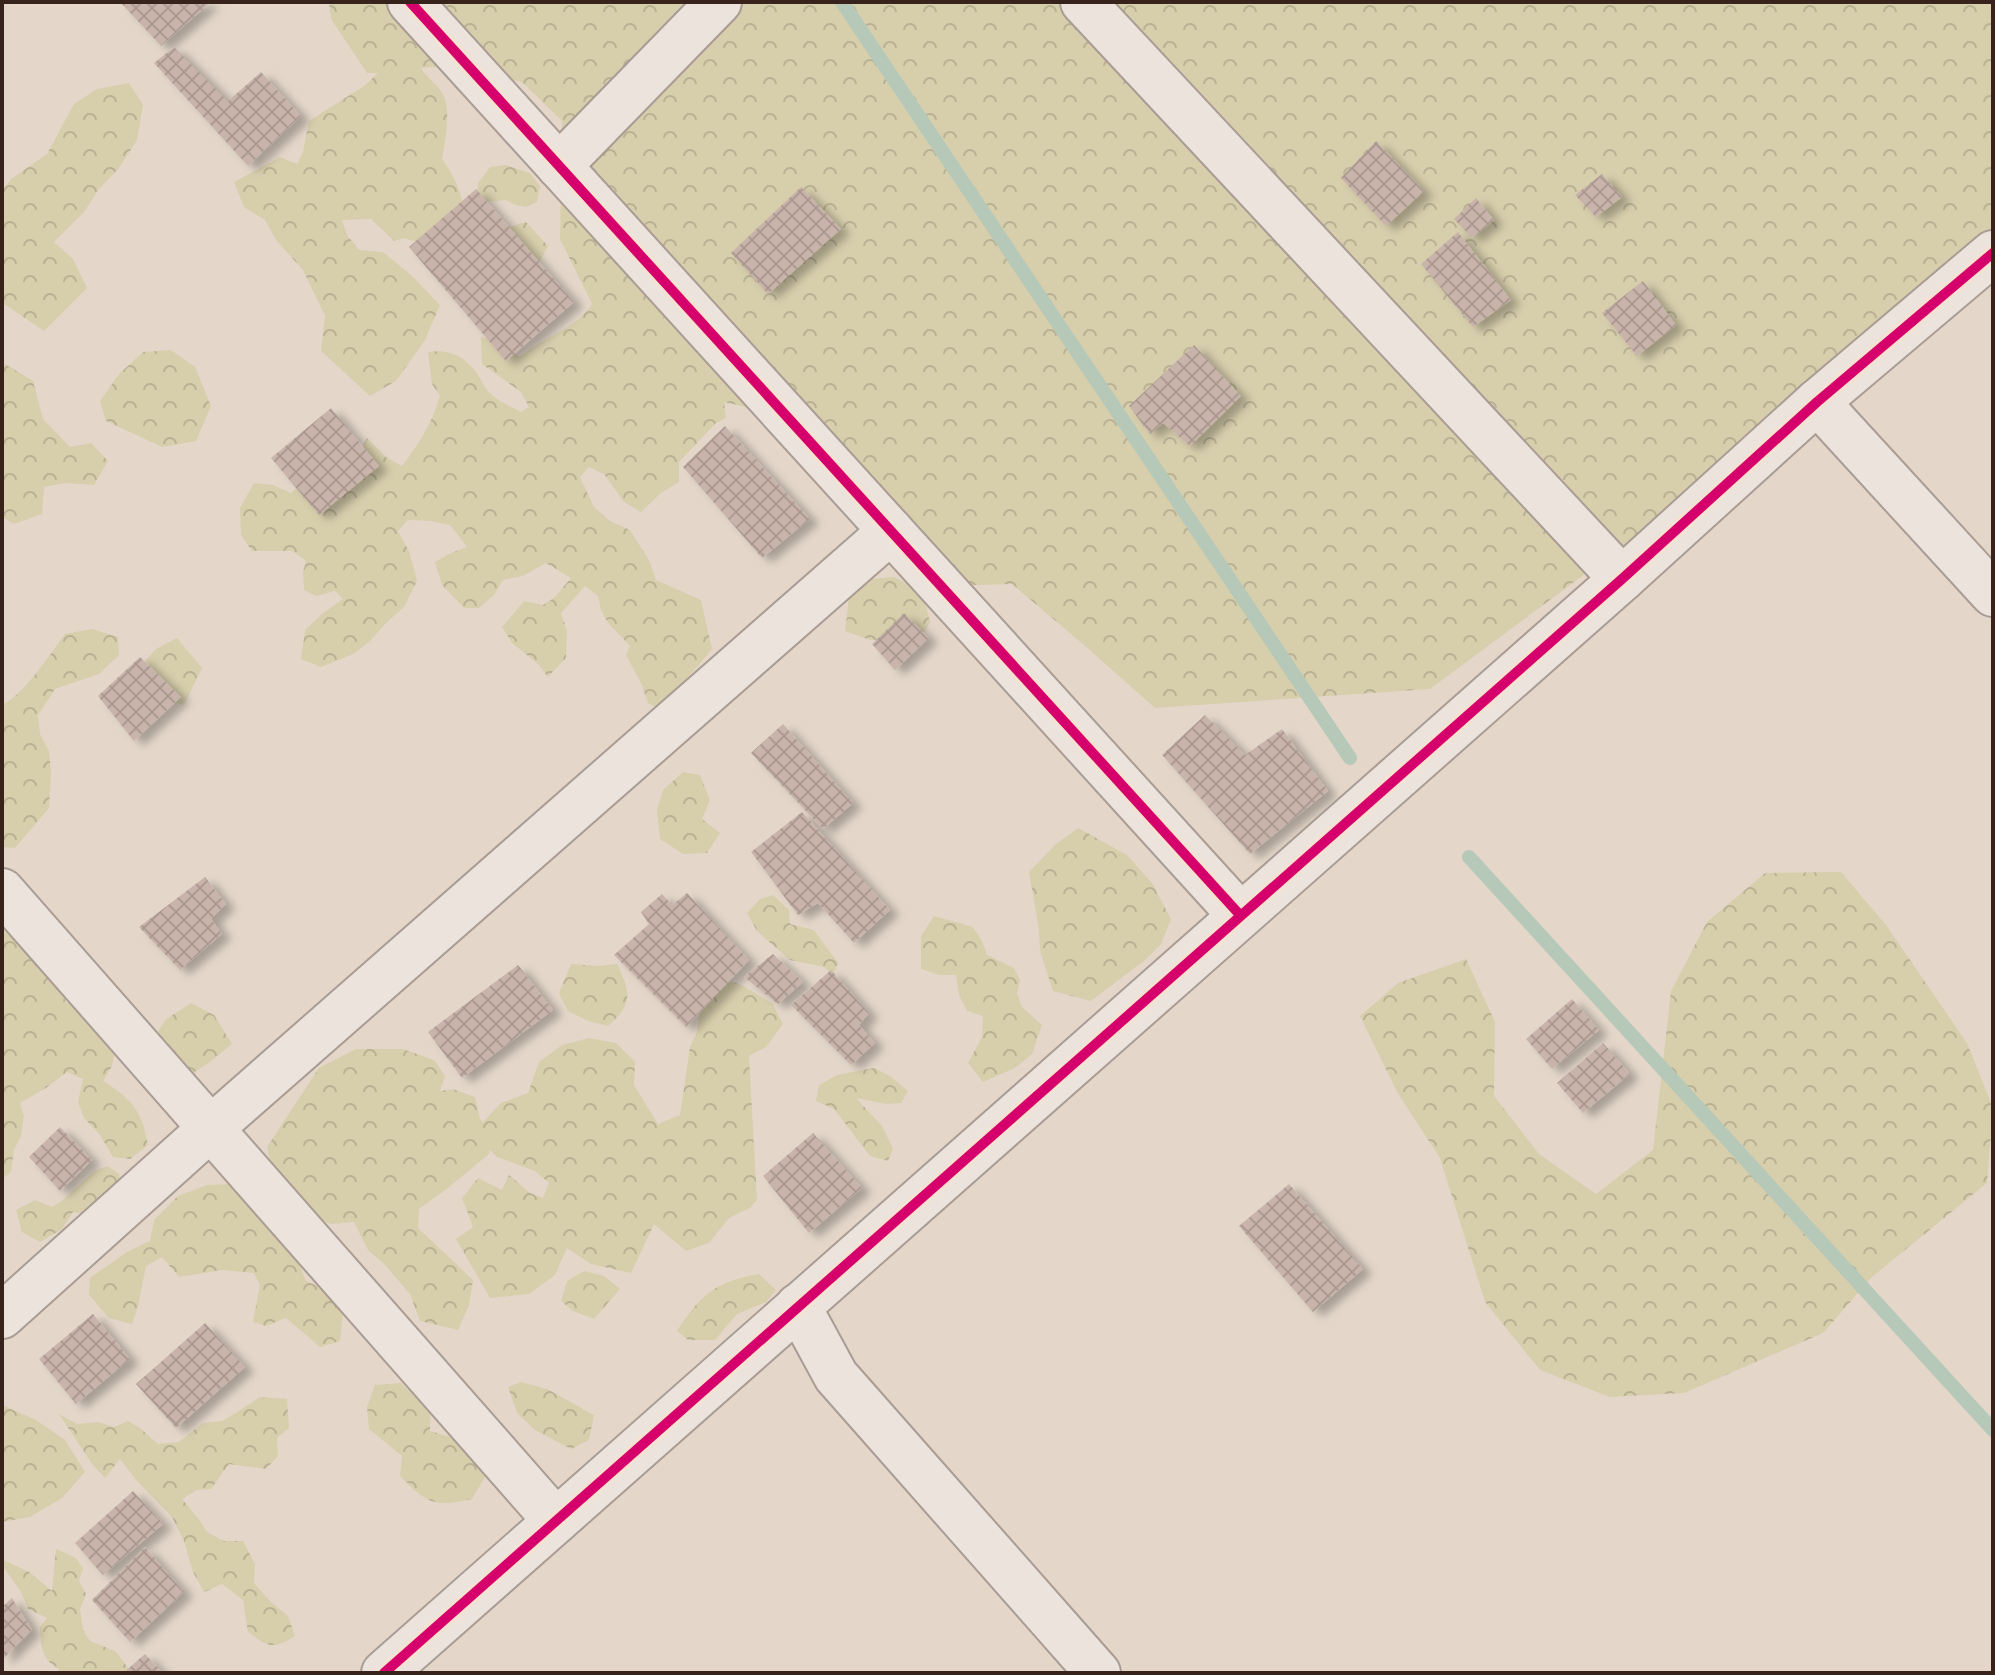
<svg xmlns="http://www.w3.org/2000/svg" width="1995" height="1675" font-family="Georgia,serif">
	<style>
		.forest { fill: url(#forest-crowns) }
		.lines { fill: none; stroke-linecap: round; stroke-linejoin: round }
		.stream { stroke: #b6c8b8; stroke-width: 14 }
		.building { fill: url(#building-cross-hatch); filter: url(#shadow) }
		.street-casing { stroke: #a99c94; stroke-width: 48 }
		.street { stroke: #ece4dc; stroke-width: 44 }
		.cycleway-casing { stroke: #f6e2cf; stroke-width: 15 }
		.cycleway { stroke: #d6006c; stroke-width: 10 }
	</style>
	<defs>
		<pattern id="forest-crowns" width="20" height="18" patternUnits="userSpaceOnUse" patternTransform="scale(2)"><rect width="20" height="18" fill="#d7ceac"/><path d="M2 6a3 3 0 1 1 6 0M12 15a3 3 0 1 1 6 0" fill="none" stroke="#b9b193"/></pattern>
		<pattern id="building-cross-hatch" width="8" height="8" patternUnits="userSpaceOnUse" patternTransform="scale(2)"><rect width="8" height="8" fill="#c8b4ab"/><path d="M0 0l8 8M0 8l8-8" fill="none" stroke="#ac9a93"/></pattern>
		<filter id="shadow"><feDropShadow dx="9" dy="5" stdDeviation="4" flood-color="#0004"/></filter>
	</defs>
	<rect width="100%" height="100%" fill="#e4d7ca"/>
	<g class="forest">
		<path d="M 329,2 L 1993,2 L 1993,237 L 1817,402 L 1430,689 L 1155,708 L 1084,645 L 1012,584 L 943,586 L 802,420 L 724,402 L 726,418 L 716,423 L 679,462 L 679,482 L 661,493 L 641,512 L 624,502 L 604,474 L 589,467 L 580,477 L 594,507 L 610,521 L 630,530 L 649,560 L 656,580 L 701,600 L 712,649 C 696,670 676,688 660,709 L 648,703 L 641,683 L 626,655 L 630,646 L 608,623 L 601,610 L 598,596 L 585,586 L 561,613 L 567,631 L 566,658 L 548,677 L 538,664 L 512,643 L 502,627 L 524,601 L 543,605 L 554,598 L 571,578 L 546,563 L 523,576 L 503,580 L 494,595 L 479,608 L 464,608 L 442,585 L 435,562 L 451,553 L 467,547 L 450,525 L 431,521 L 408,520 L 398,531 L 409,551 L 417,581 L 404,607 L 385,624 L 369,642 L 353,654 L 321,667 L 301,659 L 305,630 L 322,614 L 343,599 L 335,591 L 316,596 L 304,590 L 303,572 L 306,561 L 292,551 L 252,551 L 241,535 L 240,508 L 254,483 L 273,485 L 291,493 L 307,479 L 355,461 L 367,438 L 386,457 L 402,466 C 419,444 432,423 440,396 L 432,384 L 428,352 C 450,349 465,356 478,375 C 481,380 484,387 488,391 C 497,401 510,406 521,412 L 529,407 L 521,392 L 482,364 L 481,337 L 498,342 L 520,357 C 540,339 578,327 592,304 L 560,239 L 562,121 L 522,82 L 446,66 L 421,68 C 426,77 437,84 442,93 C 452,108 445,142 442,159 C 458,182 461,192 466,220 L 492,232 L 526,222 L 548,246 L 531,279 L 404,238 L 394,241 L 371,219 L 342,220 L 347,235 L 359,250 L 383,252 L 411,275 L 440,305 L 425,340 L 396,381 L 370,396 L 321,351 L 325,316 L 303,270 L 276,240 L 265,220 L 244,207 L 234,182 L 280,157 L 297,164 L 303,152 L 309,121 L 364,86 L 378,73 L 367,73 L 331,19 Z"/>
		<polygon points="129,83 143,105 137,140 119,168 99,189 84,212 54,242 73,259 87,288 44,331 4,304 2,299 2,191 11,179 47,154 74,104 97,89"/>
		<polygon points="506,165 530,173 540,186 537,202 526,207 516,205 505,200 477,203 478,183 490,167"/>
		<polygon points="171,350 195,367 211,406 196,441 162,447 106,421 100,401 119,374 143,352"/>
		<polygon points="2,362 33,381 43,419 70,447 91,443 108,461 94,485 65,483 44,487 42,514 14,524 2,517"/>
		<polygon points="895,577 923,594 930,622 919,642 870,640 845,631 849,597 873,579"/>
		<path d="M 92,629 L 118,637 L 119,655 L 99,674 L 55,689 L 38,715 L 40,734 L 49,751 L 51,772 L 49,808 L 15,848 L 2,847 L 2,705 C 24,695 50,654 65,634 Z"/>
		<polygon points="177,638 202,668 184,705 160,699 132,676 156,649"/>
		<polygon points="683,772 700,775 710,800 702,819 720,833 707,853 683,854 660,839 657,810 663,790"/>
		<polygon points="1078,828 1127,855 1152,883 1171,919 1161,944 1145,960 1091,1001 1053,991 1040,951 1039,930 1029,872 1056,844"/>
		<polygon points="1841,872 1886,925 1967,1043 1993,1108 1987,1183 1872,1277 1823,1333 1684,1393 1610,1397 1540,1370 1485,1302 1440,1158 1397,1092 1360,1016 1398,983 1466,959 1495,1022 1494,1096 1539,1154 1596,1194 1653,1150 1671,991 1707,922 1765,873"/>
		<polygon points="773,895 789,910 790,924 814,930 838,963 833,974 824,967 790,960 757,931 747,913 760,899"/>
		<polygon points="934,916 973,927 982,941 987,955 1014,968 1020,980 1017,994 1022,1007 1042,1025 1032,1054 1015,1068 983,1082 968,1063 982,1037 983,1016 967,1011 959,995 956,975 939,975 921,969 921,936"/>
		<path d="M 2,929 L 59,978 L 66,1003 L 77,1004 L 117,1043 L 112,1066 L 103,1081 C 132,1099 142,1111 148,1145 L 130,1159 L 113,1157 L 100,1135 L 84,1118 L 78,1102 L 83,1079 L 67,1072 L 46,1088 L 20,1103 L 24,1116 L 21,1136 L 14,1150 L 11,1172 L 2,1179 Z"/>
		<path d="M 571,964 L 598,966 L 617,964 C 631,993 633,1004 608,1026 L 588,1021 L 568,1011 L 559,993 Z"/>
		<polygon points="718,976 741,985 772,1003 783,1024 766,1047 749,1056 757,1200 750,1208 729,1218 709,1243 686,1251 654,1224 631,1273 591,1264 567,1248 555,1275 529,1294 490,1298 456,1239 473,1227 462,1198 478,1178 502,1190 509,1175 530,1193 543,1198 549,1183 535,1171 497,1157 490,1150 489,1154 448,1188 419,1209 418,1228 473,1280 469,1305 458,1330 420,1321 410,1294 385,1265 368,1250 354,1222 331,1224 304,1213 275,1185 267,1147 319,1068 356,1049 403,1049 434,1060 445,1076 440,1091 453,1089 475,1097 480,1119 483,1122 501,1103 528,1093 539,1062 562,1045 589,1038 616,1043 635,1062 634,1085 658,1124 680,1115 690,1047 697,1032 703,988"/>
		<polygon points="191,1003 214,1015 232,1044 210,1062 193,1073 171,1063 154,1039 165,1020"/>
		<polygon points="874,1068 890,1076 908,1091 901,1103 886,1104 856,1098 882,1126 893,1149 888,1161 870,1156 834,1109 816,1101 819,1085 837,1075"/>
		<polygon points="108,1166 119,1174 121,1184 107,1191 89,1215 73,1212 62,1229 40,1242 22,1232 16,1210 35,1200 52,1207 63,1200 94,1171"/>
		<polygon points="229,1184 252,1197 295,1254 306,1281 326,1289 343,1312 340,1341 320,1347 286,1318 266,1326 253,1322 260,1285 254,1273 222,1270 179,1277 162,1257 146,1266 138,1306 132,1324 109,1318 89,1295 90,1278 127,1252 150,1241 154,1220 178,1196 207,1185"/>
		<polygon points="584,1271 604,1276 620,1289 594,1319 573,1311 561,1301 567,1281"/>
		<path d="M 759,1274 L 776,1290 L 766,1302 L 737,1314 L 715,1340 L 688,1340 L 677,1331 C 701,1294 715,1282 759,1274 Z"/>
		<polygon points="521,1382 547,1389 594,1415 589,1440 571,1449 535,1430 517,1413 508,1387"/>
		<path d="M 401,1383 L 430,1412 L 430,1431 L 451,1437 L 471,1450 L 486,1475 L 472,1499 C 434,1508 427,1503 400,1476 L 402,1456 L 369,1429 L 367,1407 L 375,1385 Z"/>
		<path d="M 260,1397 L 287,1399 L 289,1428 L 277,1438 L 278,1456 L 266,1469 L 229,1464 L 211,1489 L 197,1490 L 182,1499 L 198,1518 L 207,1532 L 224,1541 L 243,1541 L 255,1564 L 254,1583 L 271,1602 L 288,1616 L 295,1636 C 273,1650 268,1647 248,1632 L 243,1600 L 222,1584 L 204,1592 L 193,1572 L 184,1541 L 172,1517 L 137,1481 L 120,1459 L 105,1478 L 92,1464 L 59,1414 L 77,1424 L 98,1422 L 114,1427 L 128,1421 L 140,1428 L 158,1444 L 179,1442 L 203,1423 L 222,1421 L 236,1413 Z"/>
		<polygon points="2,1405 36,1420 65,1440 85,1472 62,1498 30,1517 2,1522"/>
		<path d="M 56,1549 L 76,1558 L 83,1568 L 79,1581 L 86,1594 L 80,1609 L 83,1630 L 90,1641 L 115,1651 L 129,1669 L 128,1673 L 59,1673 L 58,1668 C 41,1659 41,1645 40,1627 L 47,1618 L 28,1609 L 21,1592 L 2,1565 L 2,1559 L 29,1572 L 52,1591 Z"/>
	</g>
	<g class="lines">
		<g class="stream">
			<polyline points="842,2 1350,758"/>
			<polyline points="1469,857 1993,1430"/>
		</g>
	</g>
	<g class="building">
		<polygon points="120,2 211,2 161,46"/>
		<polygon points="174,47 228,101 261,72 301,116 248,166 154,63"/>
		<polygon points="1376,141 1424,191 1386,226 1341,178"/>
		<polygon points="1602,174 1622,197 1596,217 1575,195"/>
		<polygon points="801,187 841,229 768,294 731,253"/>
		<polygon points="476,189 574,302 506,361 409,247"/>
		<polygon points="1476,198 1494,220 1472,238 1454,219"/>
		<polygon points="1458,232 1511,300 1473,327 1421,264"/>
		<polygon points="1643,281 1676,325 1637,356 1602,313"/>
		<polygon points="1194,345 1241,396 1190,446 1163,423 1150,434 1129,406"/>
		<polygon points="331,408 379,466 319,515 271,458"/>
		<polygon points="725,426 810,519 762,558 683,467"/>
		<polygon points="904,613 929,638 895,670 872,644"/>
		<polygon points="140,657 181,697 134,741 98,696"/>
		<polygon points="1205,715 1245,755 1282,729 1328,791 1250,854 1162,755"/>
		<polygon points="783,724 853,803 823,829 751,753"/>
		<polygon points="802,812 890,910 854,943 818,903 798,915 751,852"/>
		<polygon points="205,877 226,904 211,919 222,934 180,970 139,927"/>
		<polygon points="687,893 749,960 686,1027 614,955 649,924 641,912 662,894 672,905"/>
		<polygon points="773,954 803,982 778,1004 744,977"/>
		<polygon points="518,965 553,1010 462,1078 428,1032"/>
		<polygon points="831,970 869,1013 859,1025 875,1043 851,1065 791,1005"/>
		<polygon points="1572,999 1599,1030 1552,1069 1526,1039"/>
		<polygon points="1603,1043 1630,1074 1583,1113 1557,1083"/>
		<polygon points="60,1127 92,1160 60,1191 29,1157"/>
		<polygon points="813,1133 862,1188 809,1233 763,1176"/>
		<polygon points="1289,1184 1363,1269 1313,1312 1239,1226"/>
		<polygon points="93,1314 130,1359 76,1404 39,1359"/>
		<polygon points="205,1323 245,1367 176,1428 136,1384"/>
		<polygon points="133,1491 163,1524 103,1575 75,1543"/>
		<polygon points="145,1547 184,1592 130,1642 92,1600"/>
		<polygon points="12,1598 32,1630 2,1660 2,1607"/>
		<polygon points="145,1654 163,1673 123,1673"/>
	</g>
	<g class="lines">
		<g class="street-casing">
			<g id="street">
				<polyline points="410,2 1240,915"/>
				<polyline points="1083,2 1622,579"/>
				<polyline points="559,166 719,2"/>
				<polyline points="1817,402 1993,594"/>
				<polyline points="2,891 556,1521"/>
				<polyline points="798,1306 836,1376 1098,1673"/>
				<polyline points="2,1316 211,1128 891,531"/>
				<polyline points="384,1673 1622,579 1817,402 1993,253"/>
			</g>
		</g>
		<use href="#street" class="street"/>
		<g class="cycleway-casing">
			<g id="cycleway">
				<polyline points="410,2 1240,915"/>
				<polyline points="384,1673 1622,579 1817,402 1993,253"/>
			</g>
		</g>
		<use href="#cycleway" class="cycleway"/>
	</g>
	<rect width="1995" height="1675" fill="none" stroke="#37231c" stroke-width="8"/>
</svg>
